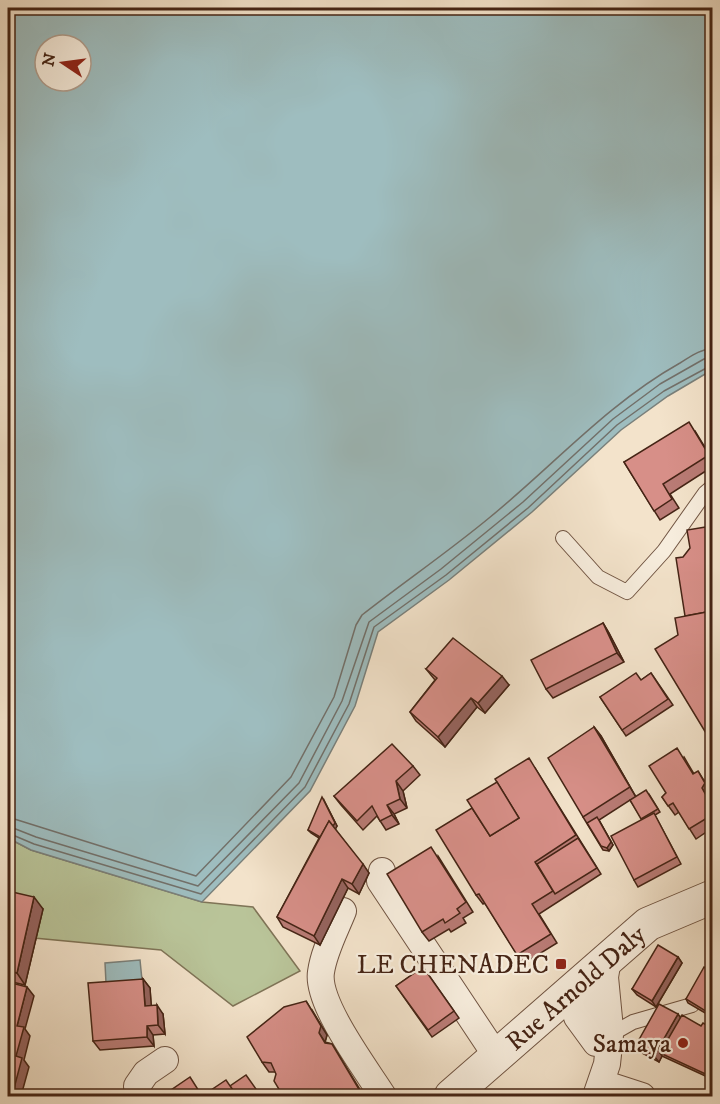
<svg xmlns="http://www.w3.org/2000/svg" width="720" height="1104" font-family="'IM FELL DW Pica',serif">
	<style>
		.green { fill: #b9c499; stroke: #7f7457; stroke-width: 1.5 }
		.water { fill: #9ebdbf; stroke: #7a807b; stroke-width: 1.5; fill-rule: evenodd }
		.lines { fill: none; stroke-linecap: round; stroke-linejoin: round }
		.shore { stroke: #72706a; stroke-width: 1.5 }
		.service-casing { stroke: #705442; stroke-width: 16 }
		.minor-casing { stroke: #705442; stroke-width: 28 }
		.tertiary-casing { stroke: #705442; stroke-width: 35 }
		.service { stroke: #f7eddd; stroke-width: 14 }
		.minor { stroke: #f7eddd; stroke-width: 26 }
		.tertiary { stroke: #f7eddd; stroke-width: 33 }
		.wall { fill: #b97b75; stroke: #452415; stroke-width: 1.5 }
		.shaded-wall { fill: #96645f; stroke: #452415; stroke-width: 1.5 }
		.building { fill: #d78f88; stroke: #452415; stroke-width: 1.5 }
		.poi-dot { fill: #8f2418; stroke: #f7eddd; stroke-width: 2 }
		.labels { text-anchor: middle; stroke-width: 4.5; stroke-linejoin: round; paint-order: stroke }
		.poi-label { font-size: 26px; fill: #452415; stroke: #f7eddd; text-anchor: end }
		.street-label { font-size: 26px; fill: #452415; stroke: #f7eddd }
	</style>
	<rect width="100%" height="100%" fill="#f3e3cb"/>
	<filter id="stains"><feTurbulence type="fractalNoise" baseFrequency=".00333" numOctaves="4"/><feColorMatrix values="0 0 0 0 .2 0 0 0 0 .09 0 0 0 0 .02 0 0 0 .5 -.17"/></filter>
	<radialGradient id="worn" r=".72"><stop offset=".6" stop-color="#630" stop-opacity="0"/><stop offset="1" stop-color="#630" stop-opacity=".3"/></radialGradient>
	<polygon class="green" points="8,838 31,850 202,902 253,907 300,971 233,1006 161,950 34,938 8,910"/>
	<g class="water">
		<path d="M 8,8 L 712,8 L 712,370 L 668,396 L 621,430 L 532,512 L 449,580 L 378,632 L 355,706 L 310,791 L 202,902 L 31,850 L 8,838 ZM 45,45 L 81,45 L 81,81 L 45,81 Z"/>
		<polygon points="140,960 142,980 106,983 105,963"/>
	</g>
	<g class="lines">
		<g class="shore">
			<path d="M 8,817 L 196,876 L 291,777 L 334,697 L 356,625 L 362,615 C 404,582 448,552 489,518 C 553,466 607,404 680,363 C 690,357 700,349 712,349"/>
			<polyline points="8,826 36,837 198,886 299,783 342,701 369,622 441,569 523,502 613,419 660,384 704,359 712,358"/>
			<polyline points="8,833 34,844 201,894 305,787 349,704 374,627 446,575 528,508 617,425 664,391 712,365"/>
		</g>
		<g class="service-casing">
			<g id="service">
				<polyline points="563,538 598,577 627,592 664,551 705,493 712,487"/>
				<polyline points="610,1035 633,1022 692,1005"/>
			</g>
		</g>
		<g class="minor-casing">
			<g id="minor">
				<polyline points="382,871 380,881 497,1057"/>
				<path d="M 343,911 C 335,931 324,951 321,972 C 316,1003 366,1069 383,1096"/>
				<polyline points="608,959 605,977 610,1029"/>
				<polyline points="602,1083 642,1096"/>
				<polyline points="138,1096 137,1086 146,1073 165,1060"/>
				<polyline points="596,1096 607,1064 610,1035 585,994 570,992 577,1017 596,1043"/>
			</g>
		</g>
		<g class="tertiary-casing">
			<g id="tertiary">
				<path id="s1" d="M 451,1096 L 648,924 L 712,897"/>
			</g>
		</g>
		<use href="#service" class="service"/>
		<use href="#minor" class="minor"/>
		<use href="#tertiary" class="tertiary"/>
	</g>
	<g class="wall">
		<polygon points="695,431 712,459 712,467 670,494 679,508 660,520 624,462"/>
		<polygon points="603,623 609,633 624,662 553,698 546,689"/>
		<polygon points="426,669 509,685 485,713 477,707 445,747 416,721 410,712 435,680"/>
		<polygon points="651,673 673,705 626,736 600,697 641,680"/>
		<polygon points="594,727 601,736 636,797 649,794 660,812 655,815 681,864 638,887 634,880 642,819 630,800 599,820 613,845 609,851 603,850 583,817"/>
		<polygon points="684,757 694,774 704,780 711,792 708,797 712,804 712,828 696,839 679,812 675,815 662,797 666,793"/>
		<polygon points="413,766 420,775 403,791 407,808 394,814 399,824 386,830 377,816 363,830 341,805 334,796"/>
		<polygon points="535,768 601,874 539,914 557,943 523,964 485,903 483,904 476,895 472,808"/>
		<polygon points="324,800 337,826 335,829 369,873 359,894 348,888 320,945 283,927 277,917 319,838 311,833 308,830"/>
		<polygon points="438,856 473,912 463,918 466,923 451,932 449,929 429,941 422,932"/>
		<polygon points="8,891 43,909 25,985 8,981"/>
		<polygon points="678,957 682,963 656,1007 637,995 632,989"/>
		<polygon points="423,967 459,1018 432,1037 396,986"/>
		<polygon points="712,972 712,1017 688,1003 686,999"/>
		<polygon points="143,979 150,988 151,1005 163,1014 165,1034 153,1035 154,1046 100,1050 93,1041"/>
		<polygon points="312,1010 327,1035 325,1042 332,1044 364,1096 283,1096 276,1072 269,1072 262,1062"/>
		<polygon points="678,1014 680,1018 701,1026 712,1028 712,1079 662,1056 659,1062 640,1052 636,1045"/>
	</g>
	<g class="shaded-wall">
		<polygon points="603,623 609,633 624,662 617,653"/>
		<polygon points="502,676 509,685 485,713 478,703"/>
		<polygon points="471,698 477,707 445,747 438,737"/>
		<polygon points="594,727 601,736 636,797"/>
		<polygon points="698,771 711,792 708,797 712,806 702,788"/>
		<polygon points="396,781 403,791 407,808 400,799"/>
		<polygon points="322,797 337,826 328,843"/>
		<polygon points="387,805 394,814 399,824 392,815"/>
		<polygon points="599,820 613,845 609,851 607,848"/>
		<polygon points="363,864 369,873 359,894 352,884"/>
		<polygon points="342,879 348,888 320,945 314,936"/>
		<polygon points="34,897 43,909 25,985 17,973"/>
		<polygon points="678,957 682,963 656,1007 652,1001"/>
		<polygon points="143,979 150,988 152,1015 145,1006"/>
		<polygon points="27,987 34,996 25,1029 30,1036 24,1060 29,1067 21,1096 12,1096 16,1056 17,1026"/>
		<polygon points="306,1001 327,1035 325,1042 319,1033"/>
		<polygon points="157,1005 163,1014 165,1034 158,1025"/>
		<polygon points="678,1014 682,1020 660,1053 662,1056 659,1062 654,1056"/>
		<polygon points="147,1026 153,1035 154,1046 147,1037"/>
	</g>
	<g class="building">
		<polygon points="689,422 709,455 663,484 672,499 654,511 624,462"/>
		<polygon points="712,526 712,611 685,616 676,558 683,557 690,548 687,530"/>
		<polygon points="712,611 712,743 655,649 678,635 675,618"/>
		<polygon points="603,623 617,653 546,689 531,660"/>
		<polygon points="453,638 502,676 478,703 471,698 438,737 410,712 437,678 426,669"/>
		<polygon points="636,673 641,680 651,673 668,699 622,730 600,697"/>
		<polygon points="594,727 630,787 583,817 548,758"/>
		<polygon points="392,744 413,766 396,781 400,799 387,805 392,815 380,821 372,806 357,821 334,796"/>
		<polygon points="677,748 693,774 698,771 705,783 702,788 712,806 712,815 689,829 673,803 668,806 662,797 666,793 649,766"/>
		<polygon points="529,758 576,835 535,862 553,891 532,904 551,934 517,955 479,894 476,895 436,830 472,808 490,836 519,818 495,779"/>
		<polygon points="497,782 519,818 490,836 467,800"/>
		<polygon points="646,790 658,809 641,819 630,800"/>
		<polygon points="322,797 335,823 333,826 329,821 320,837 308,830"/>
		<polygon points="654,813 677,857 634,880 611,836"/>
		<polygon points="597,817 611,842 607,848 601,846 587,823"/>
		<polygon points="329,821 363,864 352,884 342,879 314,936 277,917"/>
		<polygon points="578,838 597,868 555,894 537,864"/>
		<polygon points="431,847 466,902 457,909 460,913 445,923 443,919 422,932 387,874"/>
		<polygon points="8,891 34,897 17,973 8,971"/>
		<polygon points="658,945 678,957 652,1001 632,989"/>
		<polygon points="423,967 454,1011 428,1030 396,986"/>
		<polygon points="704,967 712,972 712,1015 686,999"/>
		<polygon points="143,979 145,1006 157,1005 158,1025 147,1026 147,1037 93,1041 88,983"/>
		<polygon points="8,982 27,987 17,1026 24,1027 16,1056 22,1058 12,1096 8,1096"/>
		<polygon points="306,1001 321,1026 319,1033 325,1043 332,1044 363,1096 283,1096 274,1081 276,1074 271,1063 262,1062 247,1037 284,1007"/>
		<polygon points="659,1004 678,1014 654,1056 636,1045"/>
		<polygon points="682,1015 701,1026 703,1023 712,1028 712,1077 660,1053"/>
		<polygon points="246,1075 261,1096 237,1096 230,1086"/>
		<polygon points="190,1077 202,1096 226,1080 237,1096 175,1096 171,1090"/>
	</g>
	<g class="poi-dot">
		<rect x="555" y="958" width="12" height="12" rx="3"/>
		<circle cx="683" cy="1043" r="6"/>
	</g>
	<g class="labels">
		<g class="poi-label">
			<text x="549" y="973">LE CHENADEC</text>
			<text x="671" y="1052">Samaya</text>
		</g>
		<g class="street-label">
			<text dy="9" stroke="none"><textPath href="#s1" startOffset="165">Rue Arnold Daly</textPath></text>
		</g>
	</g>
	<rect width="720" height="1104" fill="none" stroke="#f3e3cb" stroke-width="30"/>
	<rect x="9" y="9" width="702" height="1086" fill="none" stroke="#452415" stroke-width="3"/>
	<rect x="15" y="15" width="690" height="1074" fill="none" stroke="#452415" stroke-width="1.5"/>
	<g transform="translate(63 63) rotate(283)"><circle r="28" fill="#f7eddd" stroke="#b09d8d" stroke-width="1.5"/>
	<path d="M0-4.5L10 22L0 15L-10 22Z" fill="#8f2418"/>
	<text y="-9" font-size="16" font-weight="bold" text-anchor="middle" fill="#452415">N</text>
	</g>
	<rect width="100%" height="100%" filter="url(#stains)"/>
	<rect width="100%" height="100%" fill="url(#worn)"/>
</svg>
